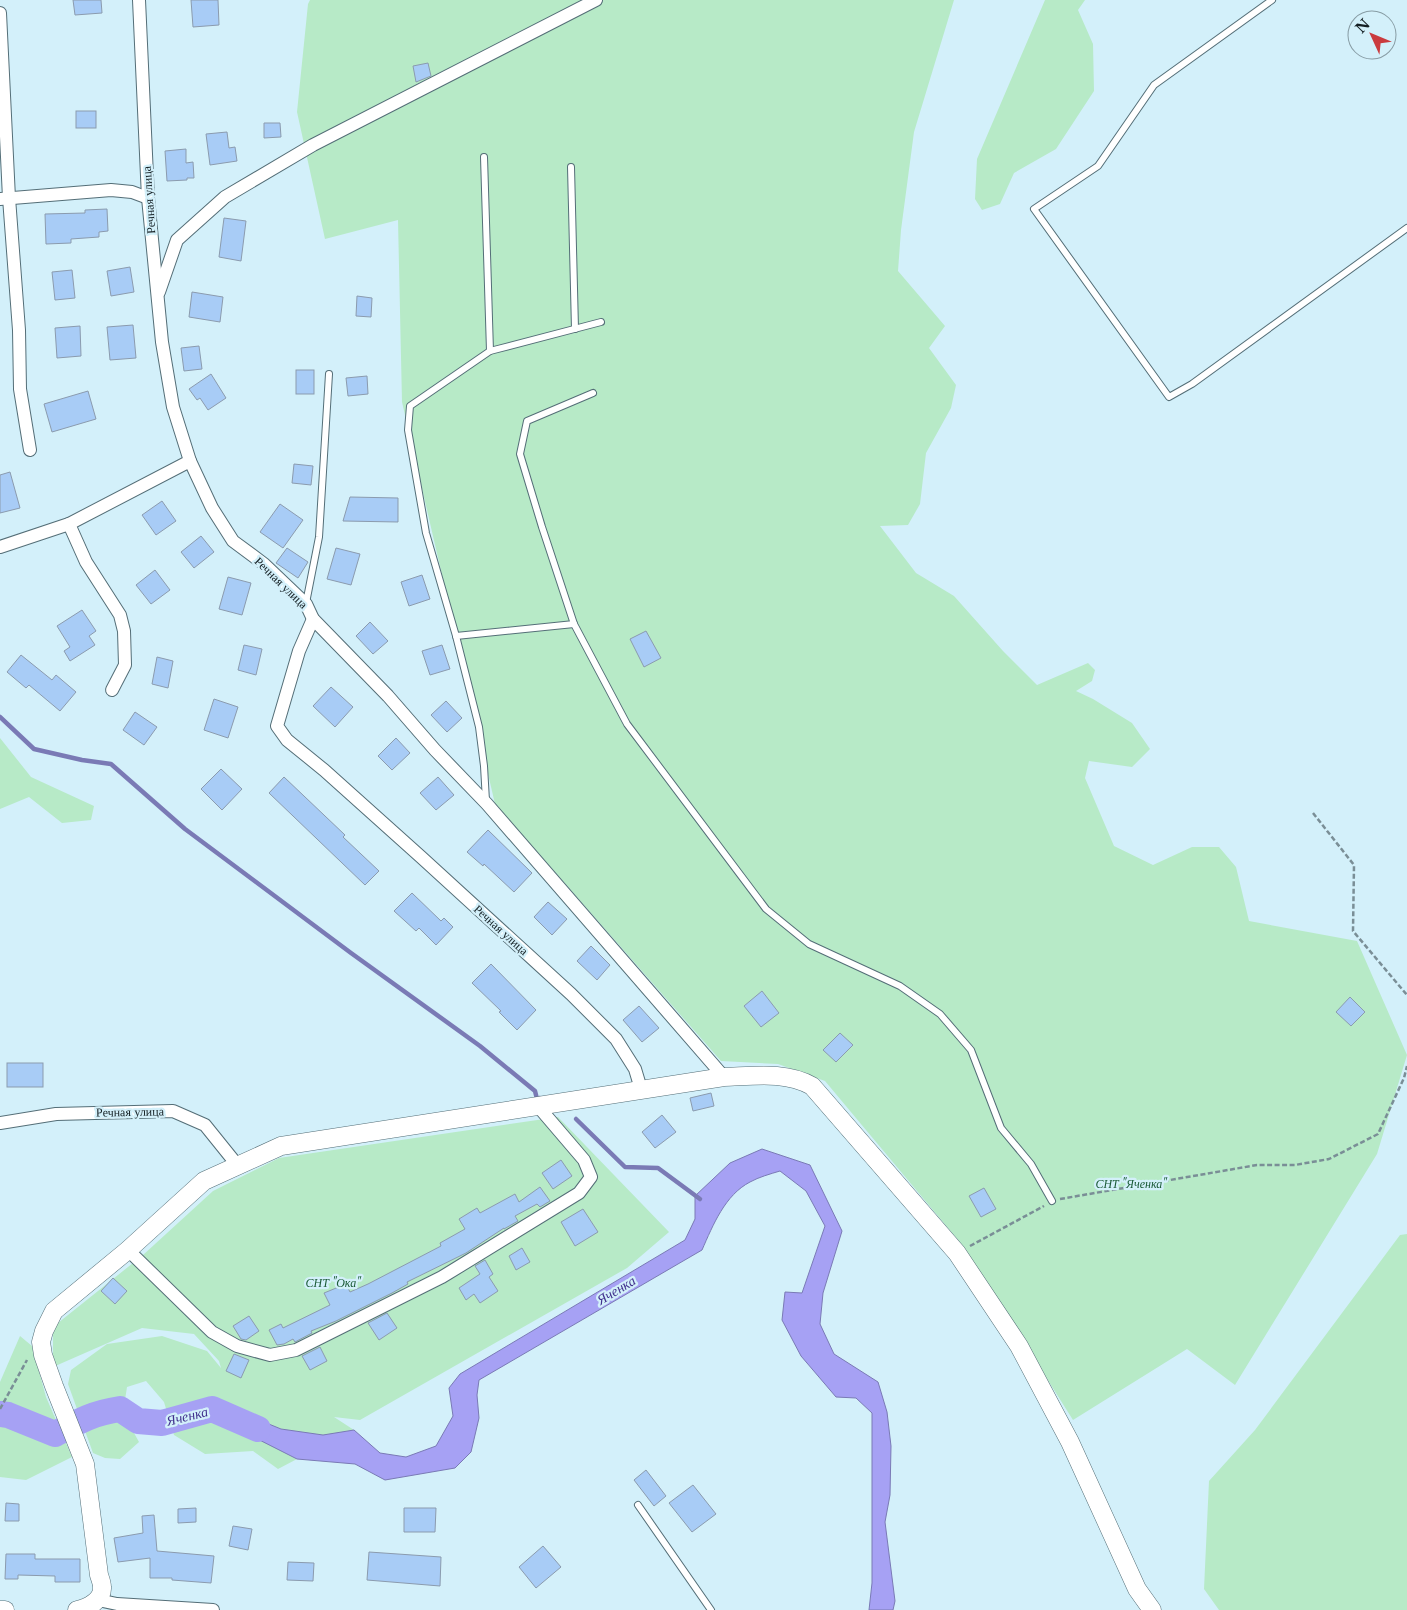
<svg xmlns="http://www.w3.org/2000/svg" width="1407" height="1610" font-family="'Libre Baskerville',serif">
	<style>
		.green { fill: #b7eac7 }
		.water { fill: #a6a1f4; stroke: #7a7ab5 }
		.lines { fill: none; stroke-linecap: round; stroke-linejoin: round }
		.stream { stroke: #7a7ab5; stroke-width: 4.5 }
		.river { stroke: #a6a1f4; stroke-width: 26 }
		.building { fill: #a8ccf6; stroke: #8b9bae }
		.lane-casing { stroke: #546e77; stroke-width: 8 }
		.street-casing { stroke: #546e77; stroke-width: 14 }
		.secondary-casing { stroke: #546e77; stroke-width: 19 }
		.path { stroke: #7a8e96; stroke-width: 2.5; stroke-dasharray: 5 2.5; stroke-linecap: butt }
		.lane { stroke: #fff; stroke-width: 6 }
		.street { stroke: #fff; stroke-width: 12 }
		.secondary { stroke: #fff; stroke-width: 18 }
		.labels { text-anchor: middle; stroke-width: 4.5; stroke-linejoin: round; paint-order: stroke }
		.street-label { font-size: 12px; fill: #141f23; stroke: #d3f0fa }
		.park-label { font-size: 12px; font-style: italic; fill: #1a5a36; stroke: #d3f0fa }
		.water-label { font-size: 14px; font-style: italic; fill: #41308d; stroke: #d3f0fa }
	</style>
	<rect width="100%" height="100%" fill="#d3f0fa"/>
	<g class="green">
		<polygon points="310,0 954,0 914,132 901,230 898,271 945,326 929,348 956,385 951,408 926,453 920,504 908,525 880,526 916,573 954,596 1003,651 1037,685 1088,663 1095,670 1092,681 1076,691 1093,699 1132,723 1150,749 1132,767 1089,761 1085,778 1114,846 1153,865 1192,847 1219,847 1236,867 1249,921 1357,941 1407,1055 1377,1154 1235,1385 1187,1349 1073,1420 963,1246 825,1081 778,1064 721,1061 495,804 402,402 398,220 325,239 297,112 308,4"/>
		<polygon points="1045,0 1085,0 1078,10 1093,44 1094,91 1056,149 1014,173 1000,204 982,210 975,199 977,159"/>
		<polygon points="0,738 31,777 94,806 91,820 62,823 29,797 0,809"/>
		<polygon points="558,1117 669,1232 627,1268 360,1420 334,1417 354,1430 323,1436 281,1429 237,1411 215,1416 297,1459 278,1469 253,1451 205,1454 174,1435 164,1402 146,1381 127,1387 123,1413 139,1442 120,1459 105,1458 93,1453 68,1384 71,1370 107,1344 162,1336 207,1351 221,1368 219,1361 194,1334 142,1328 53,1367 53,1327 143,1255 213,1191 279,1158"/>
		<polygon points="1407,1234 1407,1610 1219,1610 1204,1589 1209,1481 1255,1430 1400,1235"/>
		<polygon points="20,1336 32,1346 46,1397 72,1457 26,1480 0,1477 0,1382"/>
	</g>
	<path class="water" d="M 762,1149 L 810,1165 L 842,1231 L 823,1293 L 820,1324 L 834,1354 L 878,1382 L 887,1412 L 891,1446 L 890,1495 L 885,1522 L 895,1601 L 893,1610 L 869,1610 L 872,1583 L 872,1413 L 856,1398 L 836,1397 L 801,1356 L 782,1320 L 785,1292 L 802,1293 L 825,1226 L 806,1191 L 780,1171 C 770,1174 759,1177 750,1182 C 725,1195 713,1225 702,1250 L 479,1380 L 477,1395 L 479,1418 L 471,1452 L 455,1468 L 385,1480 L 355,1464 L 297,1459 L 214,1417 L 237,1411 L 281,1429 L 323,1435 L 354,1430 L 380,1453 L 406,1457 L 436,1446 L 453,1416 L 449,1388 L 460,1374 L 685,1240 L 695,1219 L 695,1196 L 730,1163 Z"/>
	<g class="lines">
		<g class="stream">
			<polyline points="0,717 34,749 82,760 111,764 185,829 351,953 480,1046 535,1091 537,1099 540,1098"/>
			<polyline points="576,1119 625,1167 658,1168 700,1199"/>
		</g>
		<path class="river" d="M 0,1414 L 8,1415 L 55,1434 C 79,1421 93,1413 120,1409 L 138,1421 L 162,1423 L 212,1409 L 258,1429"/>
	</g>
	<g class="building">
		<polygon points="73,0 101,0 102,13 75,15"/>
		<polygon points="191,0 218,0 219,25 193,27"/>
		<polygon points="428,63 431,76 416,82 413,66"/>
		<rect x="76" y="111" width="20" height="17"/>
		<polygon points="264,123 280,123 281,137 264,138"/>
		<polygon points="227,132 229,148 235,147 237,161 210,165 206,134"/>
		<polygon points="186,149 186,163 193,162 194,178 187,178 187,180 167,181 165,151"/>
		<polygon points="107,209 108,231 99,232 99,237 71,239 71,243 46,244 45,214 85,213 85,210"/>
		<polygon points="224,218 246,221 241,261 219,257"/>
		<polygon points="130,267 134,292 111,296 107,271"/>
		<polygon points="72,270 75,298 55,300 52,272"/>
		<polygon points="192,292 223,297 220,322 189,317"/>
		<polygon points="357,296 372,298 371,317 356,316"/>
		<polygon points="133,325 136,358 110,360 107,327"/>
		<polygon points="80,326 81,356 57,358 55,328"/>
		<polygon points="199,346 202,369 184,371 181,348"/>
		<rect x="296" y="370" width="18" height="24"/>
		<polygon points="211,374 226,398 208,410 200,398 197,400 189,389"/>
		<polygon points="367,376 368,394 348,396 346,378"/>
		<polygon points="88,391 96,419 52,432 44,404"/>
		<polygon points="294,464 313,466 311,485 292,483"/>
		<polygon points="10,472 20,508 0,513 0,475"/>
		<polygon points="350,497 398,498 398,522 343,521"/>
		<polygon points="162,501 176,521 156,535 142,515"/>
		<polygon points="280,504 303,520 283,548 260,532"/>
		<polygon points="201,536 214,552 194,568 181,552"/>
		<polygon points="287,548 308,562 298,578 276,563"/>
		<polygon points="336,548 360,554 351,585 327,579"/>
		<polygon points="155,570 170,590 151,604 136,585"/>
		<polygon points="422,575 430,599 409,606 401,582"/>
		<polygon points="228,577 251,583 242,615 219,609"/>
		<polygon points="82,610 96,631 89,636 95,645 70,661 64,651 70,647 57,626"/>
		<polygon points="370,622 388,641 373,654 356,636"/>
		<polygon points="646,631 661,658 644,667 630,639"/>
		<polygon points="244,645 262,649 256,675 238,670"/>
		<polygon points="442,645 450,669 430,675 422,651"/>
		<polygon points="21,655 52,680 56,675 76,692 60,711 29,685 26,688 7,672"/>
		<polygon points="157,657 173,661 168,688 152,684"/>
		<polygon points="331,687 353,707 335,727 313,706"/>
		<polygon points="214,699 238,707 228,738 204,730"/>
		<polygon points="446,701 462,718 447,732 431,715"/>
		<polygon points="135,712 157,727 144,745 123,730"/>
		<polygon points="396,738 410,753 392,770 378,756"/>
		<polygon points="221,769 242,789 222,810 201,789"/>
		<polygon points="284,777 345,835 343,837 379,871 365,885 269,793"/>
		<polygon points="438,777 454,795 436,810 420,793"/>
		<polygon points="488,830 532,873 514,892 484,864 483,866 467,852"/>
		<polygon points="412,893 441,921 444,918 453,927 436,945 419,928 416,931 394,911"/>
		<polygon points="548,902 567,919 552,935 534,917"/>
		<polygon points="591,946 610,965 597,980 577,961"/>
		<polygon points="491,964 536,1010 517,1030 499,1012 501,1011 472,983"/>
		<polygon points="762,991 779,1013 761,1027 744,1006"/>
		<polygon points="1350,997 1365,1012 1351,1026 1336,1012"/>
		<polygon points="639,1006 659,1028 642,1042 623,1020"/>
		<polygon points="840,1033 853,1045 836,1062 823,1050"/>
		<rect x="7" y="1063" width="36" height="24"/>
		<polygon points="711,1093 714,1106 693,1111 690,1098"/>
		<polygon points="662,1115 676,1132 655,1148 642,1132"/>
		<polygon points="561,1160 572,1176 553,1189 542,1173"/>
		<polygon points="540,1187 550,1201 540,1207 537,1204 515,1216 518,1221 504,1229 504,1228 466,1253 407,1282 408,1284 392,1293 336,1321 311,1331 312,1333 295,1342 293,1339 284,1344 277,1345 269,1330 281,1324 283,1328 330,1305 324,1293 346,1284 350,1292 368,1284 441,1246 440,1243 465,1229 459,1219 477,1208 480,1213 515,1194 519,1202"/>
		<polygon points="984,1188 996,1209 981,1217 969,1196"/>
		<polygon points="583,1209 598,1232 575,1246 561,1222"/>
		<polygon points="522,1248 530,1262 516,1270 509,1256"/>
		<polygon points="485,1260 493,1274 489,1277 498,1291 480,1303 474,1294 466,1300 459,1288 480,1274 475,1266"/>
		<polygon points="113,1278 127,1291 115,1304 101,1291"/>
		<polygon points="387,1313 397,1328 379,1340 368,1323"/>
		<polygon points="249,1316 259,1331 246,1340 241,1339 233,1326"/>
		<polygon points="320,1347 327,1361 310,1370 302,1356"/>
		<polygon points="234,1354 249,1360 241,1378 226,1371"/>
		<polygon points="646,1470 666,1496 654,1506 634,1480"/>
		<polygon points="693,1485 716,1514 692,1532 669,1503"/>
		<polygon points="6,1503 19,1504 19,1521 5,1521"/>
		<polygon points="196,1508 196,1522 178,1523 178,1509"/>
		<polygon points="404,1508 436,1508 435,1532 404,1532"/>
		<polygon points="154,1515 157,1551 214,1556 211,1583 172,1580 172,1578 150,1578 150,1558 118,1562 114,1538 143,1533 142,1516"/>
		<polygon points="233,1526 252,1529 248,1550 229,1546"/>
		<polygon points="543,1546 561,1567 536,1588 519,1567"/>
		<polygon points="369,1552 441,1557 440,1586 367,1580"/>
		<polygon points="6,1554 35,1554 35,1559 80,1559 80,1582 55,1582 55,1576 18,1575 18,1579 5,1579"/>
		<polygon points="288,1562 314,1563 313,1581 287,1580"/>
	</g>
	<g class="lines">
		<g class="lane-casing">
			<g id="lane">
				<polyline points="1272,0 1154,85 1098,166 1034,209 1169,397 1192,384 1407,228"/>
				<polyline points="484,157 490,351"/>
				<polyline points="571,167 575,329"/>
				<polyline points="593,393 527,421 520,454 542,527 574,624 627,724 766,909 809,944 900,986 940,1014 971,1050 1001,1128 1031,1164 1052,1201"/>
				<polyline points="306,603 319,537 329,374"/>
				<polyline points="456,636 574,624"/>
				<polyline points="486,801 484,766 479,727 456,636 426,533 408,430 410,406 490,351 601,322"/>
				<polyline points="638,1505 711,1610"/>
			</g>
		</g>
		<g class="street-casing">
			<g id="street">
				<polyline points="139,0 148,198 162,342 173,407 190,461 212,508 233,541 264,564 306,604 313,619 388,696 435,750 487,804 724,1077"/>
				<polyline points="0,13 9,198 19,330 20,389 30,450"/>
				<polyline points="0,199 111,190 132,192 148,198"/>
				<polyline points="159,292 177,240 225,197 313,145 596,0"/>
				<polyline points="69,524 86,562 120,615 124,631 125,665 112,690"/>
				<polyline points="0,547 69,524 190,461"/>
				<polyline points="313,619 299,651 277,726 287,740 324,770 421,857 571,994 616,1039 635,1069 641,1089"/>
				<polyline points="0,1123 56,1114 173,1111 205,1125 238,1166"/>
				<polyline points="128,1250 212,1332 237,1346 270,1355 296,1350 442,1277 579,1193 591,1177 584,1160 537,1105"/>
				<polyline points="98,1600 117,1604 213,1610"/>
			</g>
		</g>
		<g class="secondary-casing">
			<g id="secondary">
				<polyline points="0,1610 5,1610"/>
				<path d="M 77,1610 C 88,1608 103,1600 102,1587 C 102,1583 100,1578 99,1575 L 85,1464 L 54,1386 L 43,1355 L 41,1342 L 44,1331 L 54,1311 L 128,1250 L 204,1181 L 281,1146 L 724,1077 C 754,1076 786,1071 812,1086 L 957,1253 L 1019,1346 L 1070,1442 L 1137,1589 L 1152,1610"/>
			</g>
		</g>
		<g class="path">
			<polyline points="1313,813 1354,865 1353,931 1407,995"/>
			<polyline points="1060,1199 1257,1165 1295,1165 1329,1159 1378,1134 1404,1078 1407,1066"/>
			<polyline points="970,1246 1044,1206"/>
			<polyline points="0,1409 27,1360"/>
		</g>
		<use href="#lane" class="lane"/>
		<use href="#street" class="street"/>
		<use href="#secondary" class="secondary"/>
	</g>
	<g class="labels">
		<g class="street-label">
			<text transform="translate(149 200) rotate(-94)" y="4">Речная улица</text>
			<text transform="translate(281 583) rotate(44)" y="4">Речная улица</text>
			<text transform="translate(501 930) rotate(42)" y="4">Речная улица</text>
			<text transform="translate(130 1112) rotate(-1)" y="4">Речная улица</text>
		</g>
		<g class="park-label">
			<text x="1131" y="1188">СНТ "Яченка"</text>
			<text x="333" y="1287">СНТ "Ока"</text>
		</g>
		<g class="water-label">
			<text transform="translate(616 1290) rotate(-31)" y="5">Яченка</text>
			<text transform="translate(187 1416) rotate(-14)" y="5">Яченка</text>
		</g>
	</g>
	<g transform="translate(1372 35) rotate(314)"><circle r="24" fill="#d3f0fa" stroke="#879ca4"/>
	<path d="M0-4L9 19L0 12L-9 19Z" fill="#ca3b3e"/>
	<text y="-8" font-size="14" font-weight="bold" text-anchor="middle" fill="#141f23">N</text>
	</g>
</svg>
